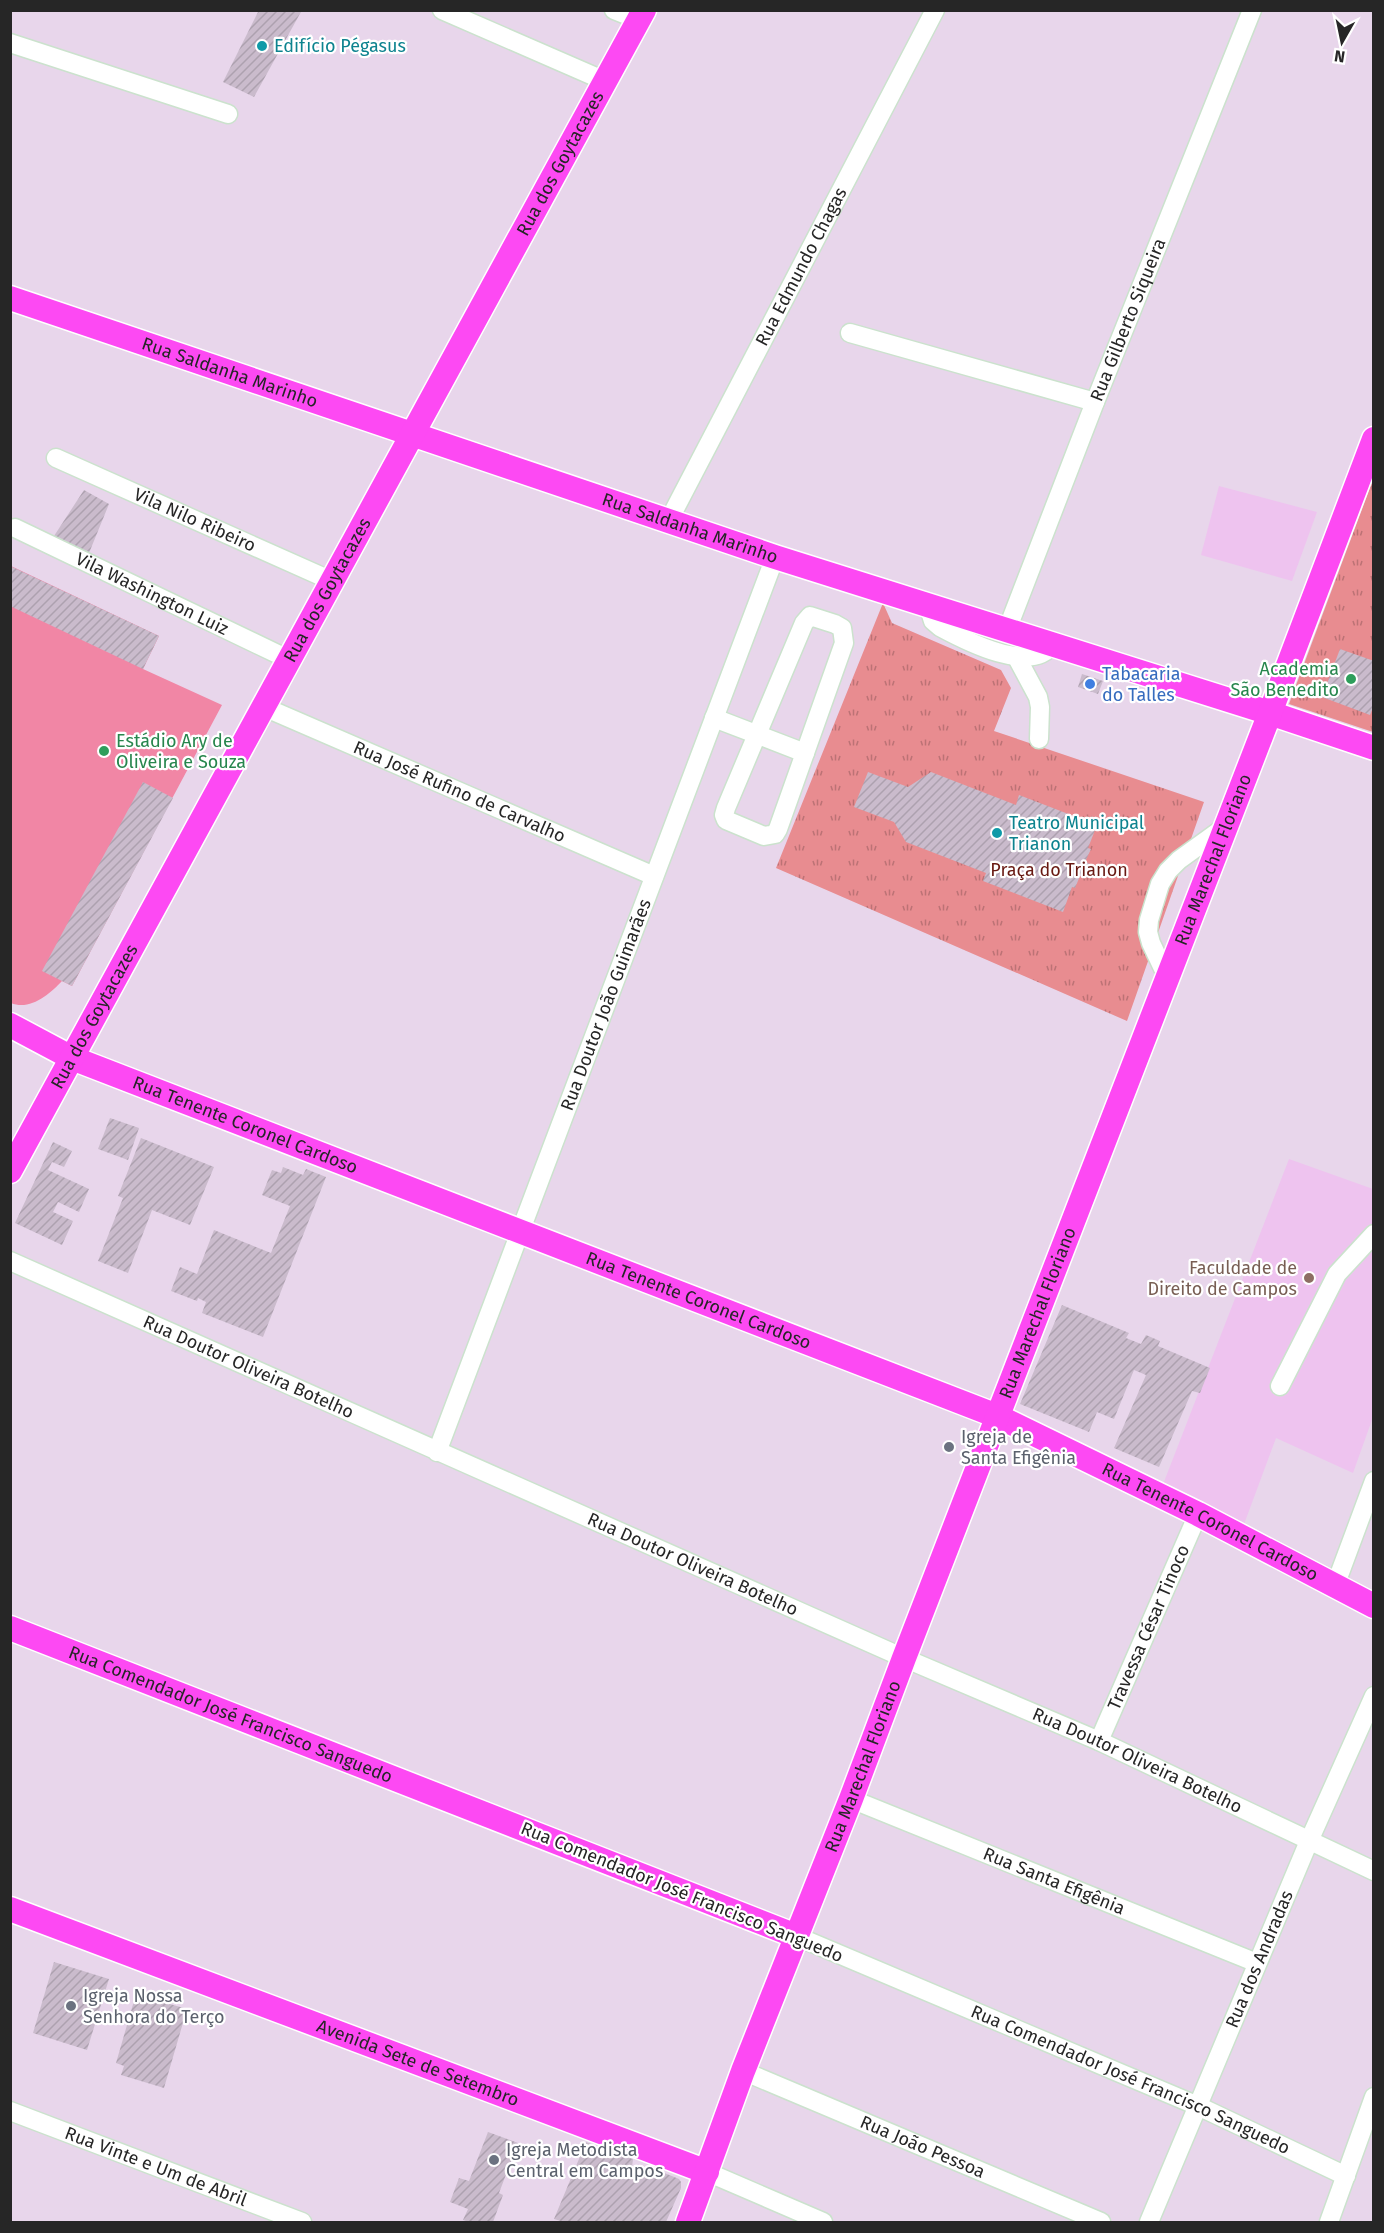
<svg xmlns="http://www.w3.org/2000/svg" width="1384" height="2233" font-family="'Fira Sans',sans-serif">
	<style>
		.education { fill: #eec3ef }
		.park { fill: url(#park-tufts) }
		.pitch { fill: #f186a5 }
		.building { fill: url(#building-hatch) }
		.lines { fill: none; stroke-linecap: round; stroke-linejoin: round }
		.minor-casing { stroke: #cbe2cd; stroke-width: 21 }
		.major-casing { stroke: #fff; stroke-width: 27 }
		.minor { stroke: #fff; stroke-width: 18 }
		.major { stroke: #fd49f3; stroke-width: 24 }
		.culture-dot { fill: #0f9aa8; stroke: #fff; stroke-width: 2 }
		.leisure-dot { fill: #2e9e5b; stroke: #fff; stroke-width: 2 }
		.shop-dot { fill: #3f7fe0; stroke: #fff; stroke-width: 2 }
		.education-dot { fill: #8d6e63; stroke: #fff; stroke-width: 2 }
		.worship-dot { fill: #6b7280; stroke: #fff; stroke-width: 2 }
		.labels { text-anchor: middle; stroke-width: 4.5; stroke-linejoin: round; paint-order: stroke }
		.culture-label { font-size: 18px; fill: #0d838f; stroke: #fff; text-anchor: start }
		.street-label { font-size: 18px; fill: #262626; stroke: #fff }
		.leisure-label { font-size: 18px; fill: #27864d; stroke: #fff; text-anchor: end }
		.shop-label { font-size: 18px; fill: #366cbe; stroke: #fff; text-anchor: start }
		.park-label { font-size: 18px; fill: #681912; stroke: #fff }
		.education-label { font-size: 18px; fill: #785e54; stroke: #fff; text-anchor: end }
		.worship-label { font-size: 18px; fill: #5b616d; stroke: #fff; text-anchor: start }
	</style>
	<defs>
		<pattern id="park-tufts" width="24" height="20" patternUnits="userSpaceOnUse" patternTransform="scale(1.5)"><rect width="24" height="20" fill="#e88c90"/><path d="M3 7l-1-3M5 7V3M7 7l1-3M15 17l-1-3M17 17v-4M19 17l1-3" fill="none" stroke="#bc7275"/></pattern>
		<pattern id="building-hatch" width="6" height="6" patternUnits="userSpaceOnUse" patternTransform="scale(1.5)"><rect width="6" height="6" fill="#cabbcc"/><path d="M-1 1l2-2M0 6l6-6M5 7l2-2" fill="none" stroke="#ada1af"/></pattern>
	</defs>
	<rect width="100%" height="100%" fill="#e8d6eb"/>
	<g class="education">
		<polygon points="1219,486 1317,512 1292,581 1201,555"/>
		<polygon points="1289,1159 1373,1189 1373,1417 1353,1473 1276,1438 1243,1527 1162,1487"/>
	</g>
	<g class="park">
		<polygon points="1373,480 1373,732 1289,704"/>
		<polygon points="883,603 892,623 1001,670 1011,688 994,731 1204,802 1127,1021 776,868"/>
	</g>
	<path class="pitch" d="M 11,566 L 159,636 L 143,669 L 222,705 L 72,986 L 62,981 C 50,994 30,1011 11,1003 Z"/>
	<g class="building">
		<polygon points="259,10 302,10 254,97 223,82"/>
		<polygon points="84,490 109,504 89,553 54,536"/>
		<polygon points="10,566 159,636 143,669 10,606"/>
		<polygon points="1340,649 1374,661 1374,705 1370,715 1322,697"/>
		<polygon points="1082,674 1103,681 1098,694 1078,687"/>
		<polygon points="868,772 908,787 931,772 1016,805 1019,795 1097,825 1088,848 1091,849 1085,862 1090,864 1085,877 1080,876 1075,888 1072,887 1063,912 983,881 986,873 906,842 894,822 854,807"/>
		<polygon points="143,782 173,798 72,986 42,971"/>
		<polygon points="110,1118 139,1128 128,1160 98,1149"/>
		<polygon points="141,1138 214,1167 190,1225 152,1210 128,1273 98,1261 123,1198 118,1196"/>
		<polygon points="53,1142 72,1151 64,1167 52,1162 48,1170 89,1189 79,1212 58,1202 53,1212 73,1221 62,1245 15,1223"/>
		<polygon points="283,1167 303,1175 306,1169 326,1177 263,1337 202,1313 206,1302 198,1298 197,1301 171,1291 180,1267 197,1274 214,1230 271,1253 290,1206 262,1195 272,1170 281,1173"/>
		<polygon points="1062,1305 1129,1333 1126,1338 1141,1344 1146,1335 1160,1341 1158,1346 1210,1368 1200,1393 1192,1391 1159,1467 1114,1448 1146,1375 1134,1370 1114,1419 1097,1412 1089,1432 1020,1404"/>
		<polygon points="54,1962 109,1979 87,2050 33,2033"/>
		<polygon points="136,1994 187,2009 164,2088 121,2075 124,2066 116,2063"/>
		<polygon points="488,2132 518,2143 499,2193 503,2195 493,2222 469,2222 463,2220 468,2209 450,2202 459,2178 469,2181"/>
		<polygon points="586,2142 633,2159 632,2167 648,2172 650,2167 679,2179 681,2182 681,2188 666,2222 564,2222 554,2219"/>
	</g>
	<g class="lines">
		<g class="minor-casing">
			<g id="minor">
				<polyline points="442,10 605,81"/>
				<polyline points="614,10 639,20"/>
				<polyline points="10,43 228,114"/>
				<polyline points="850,333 1095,402"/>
				<path id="s1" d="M 56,458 L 332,581"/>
				<path id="s2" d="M 668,522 L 935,10"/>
				<path id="s3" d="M 15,528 L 290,660"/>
				<path d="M 928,605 L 933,621 L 940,627 C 966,641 1031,675 1053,644"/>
				<polygon points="810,616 835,624 842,628 844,643 778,829 775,834 764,836 726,820 724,815 726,808 804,623"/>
				<path id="s4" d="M 1007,630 L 1095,402 L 1252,10"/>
				<polyline points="1016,656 1038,697 1040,707 1039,739"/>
				<path id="s5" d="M 264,707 L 654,876"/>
				<polyline points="714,718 805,753"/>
				<polyline points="1167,977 1151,943 1148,932 1149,920 1160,884 1168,871 1179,860 1226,826"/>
				<path id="s6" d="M 10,1261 L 904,1658 L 1099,1741 L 1374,1871"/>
				<polyline points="1280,1386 1337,1274 1374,1234"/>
				<path id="s7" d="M 437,1452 L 775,557"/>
				<polyline points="1335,1586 1374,1481"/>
				<path id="s8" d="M 1099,1741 L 1198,1514"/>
				<path id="s9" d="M 851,1799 L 1257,1963"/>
				<path id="s10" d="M 796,1936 L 1198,2106 L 1346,2176"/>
				<path id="s11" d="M 743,2071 L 1101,2222"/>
				<path id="s12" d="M 10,2111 L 302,2222"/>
				<polyline points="707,2172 823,2222"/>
				<path id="s13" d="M 1149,2222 L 1309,1841 L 1374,1696"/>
				<polyline points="1329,2222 1374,2097"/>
			</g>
		</g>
		<g class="major-casing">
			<g id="major">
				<path id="s14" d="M 10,298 L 775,557 L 1270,713 L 1374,748"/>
				<path id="s15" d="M 10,1025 L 72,1058 L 997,1416 L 1198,1514 L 1374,1606"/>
				<path id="s16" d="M 10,1171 L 644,10"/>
				<path id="s17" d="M 10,1628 L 796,1936"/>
				<path id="s18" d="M 10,1909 L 707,2172"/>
				<path id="s19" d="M 688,2222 L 743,2071 L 851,1799 L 904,1658 L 1270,713 L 1374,439"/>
			</g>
		</g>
		<use href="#minor" class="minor"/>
		<use href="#major" class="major"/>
	</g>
	<g class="culture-dot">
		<circle cx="262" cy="46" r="6"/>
		<circle cx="997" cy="833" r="6"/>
	</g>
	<g class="leisure-dot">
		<circle cx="1351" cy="679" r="6"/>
		<circle cx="104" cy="751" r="6"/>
	</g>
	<circle class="shop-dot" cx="1090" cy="684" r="6"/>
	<circle class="education-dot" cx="1309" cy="1278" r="6"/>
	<g class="worship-dot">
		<circle cx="949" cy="1447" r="6"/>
		<circle cx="71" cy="2006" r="6"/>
		<circle cx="494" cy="2160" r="6"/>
	</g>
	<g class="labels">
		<g class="culture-label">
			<text x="274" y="52">Edifício Pégasus</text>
			<text x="1009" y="829">Teatro Municipal<tspan x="1009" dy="21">Trianon</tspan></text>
		</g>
		<g class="street-label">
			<text dy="6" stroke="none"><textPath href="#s16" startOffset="1148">Rua dos Goytacazes</textPath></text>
			<text dy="6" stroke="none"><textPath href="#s2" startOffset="288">Rua Edmundo Chagas</textPath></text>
			<text dy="6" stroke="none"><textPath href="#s4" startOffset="333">Rua Gilberto Siqueira</textPath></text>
			<text dy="6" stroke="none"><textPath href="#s14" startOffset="232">Rua Saldanha Marinho</textPath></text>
			<text dy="6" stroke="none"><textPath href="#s1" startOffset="152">Vila Nilo Ribeiro</textPath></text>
			<text dy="6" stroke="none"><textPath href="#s14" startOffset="718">Rua Saldanha Marinho</textPath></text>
			<text dy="6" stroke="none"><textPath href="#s16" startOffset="662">Rua dos Goytacazes</textPath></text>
			<text dy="6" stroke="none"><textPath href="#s3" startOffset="152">Vila Washington Luiz</textPath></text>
			<text dy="6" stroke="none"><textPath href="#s5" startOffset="213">Rua José Rufino de Carvalho</textPath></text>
			<text dy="6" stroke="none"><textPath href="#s19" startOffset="1460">Rua Marechal Floriano</textPath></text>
			<text dy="6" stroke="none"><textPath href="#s7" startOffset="478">Rua Doutor João Guimarães</textPath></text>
			<text dy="6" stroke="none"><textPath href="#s16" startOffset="176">Rua dos Goytacazes</textPath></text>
			<text dy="6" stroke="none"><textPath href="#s15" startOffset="256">Rua Tenente Coronel Cardoso</textPath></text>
			<text dy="6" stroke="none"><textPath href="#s15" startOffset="742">Rua Tenente Coronel Cardoso</textPath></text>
			<text dy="6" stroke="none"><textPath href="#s19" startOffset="974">Rua Marechal Floriano</textPath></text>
			<text dy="6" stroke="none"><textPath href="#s6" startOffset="261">Rua Doutor Oliveira Botelho</textPath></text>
			<text dy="6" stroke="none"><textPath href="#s15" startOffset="1300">Rua Tenente Coronel Cardoso</textPath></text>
			<text dy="6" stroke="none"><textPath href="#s6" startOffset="747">Rua Doutor Oliveira Botelho</textPath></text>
			<text dy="6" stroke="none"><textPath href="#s8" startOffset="124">Travessa César Tinoco</textPath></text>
			<text dy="6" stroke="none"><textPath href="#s17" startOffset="237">Rua Comendador José Francisco Sanguedo</textPath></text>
			<text dy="6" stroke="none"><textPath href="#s6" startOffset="1233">Rua Doutor Oliveira Botelho</textPath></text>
			<text dy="6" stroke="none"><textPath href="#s19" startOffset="488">Rua Marechal Floriano</textPath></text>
			<text dy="6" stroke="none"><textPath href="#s9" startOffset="219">Rua Santa Efigênia</textPath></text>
			<text transform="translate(682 1892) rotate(22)" y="6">Rua Comendador José Francisco Sanguedo</text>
			<text dy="6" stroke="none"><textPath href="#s13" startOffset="285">Rua dos Andradas</textPath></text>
			<text dy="6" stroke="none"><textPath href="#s18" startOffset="436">Avenida Sete de Setembro</textPath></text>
			<text dy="6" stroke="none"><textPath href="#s10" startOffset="364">Rua Comendador José Francisco Sanguedo</textPath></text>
			<text dy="6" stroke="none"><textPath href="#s11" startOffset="195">Rua João Pessoa</textPath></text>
			<text dy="6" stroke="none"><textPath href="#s12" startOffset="156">Rua Vinte e Um de Abril</textPath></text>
		</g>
		<g class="leisure-label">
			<text x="1339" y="675">Academia<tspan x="1339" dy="21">São Benedito</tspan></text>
			<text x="116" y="747" text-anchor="start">Estádio Ary de<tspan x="116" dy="21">Oliveira e Souza</tspan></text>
		</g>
		<g class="shop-label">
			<text x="1102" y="680">Tabacaria<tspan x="1102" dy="21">do Talles</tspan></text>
		</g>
		<g class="park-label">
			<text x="1059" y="876">Praça do Trianon</text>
		</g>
		<g class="education-label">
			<text x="1297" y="1274">Faculdade de<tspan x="1297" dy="21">Direito de Campos</tspan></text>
		</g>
		<g class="worship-label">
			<text x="961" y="1443">Igreja de<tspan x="961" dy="21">Santa Efigênia</tspan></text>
			<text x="83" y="2002">Igreja Nossa<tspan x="83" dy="21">Senhora do Terço</tspan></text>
			<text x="506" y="2156">Igreja Metodista<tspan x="506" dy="21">Central em Campos</tspan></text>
		</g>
	</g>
	<rect width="1384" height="2233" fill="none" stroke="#262626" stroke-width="24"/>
	<g transform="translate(1342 42) rotate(189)" stroke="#ffffff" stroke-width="4.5" paint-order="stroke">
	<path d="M0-4.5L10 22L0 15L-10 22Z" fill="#262626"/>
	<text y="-9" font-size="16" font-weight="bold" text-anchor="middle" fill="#262626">N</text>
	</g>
</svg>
